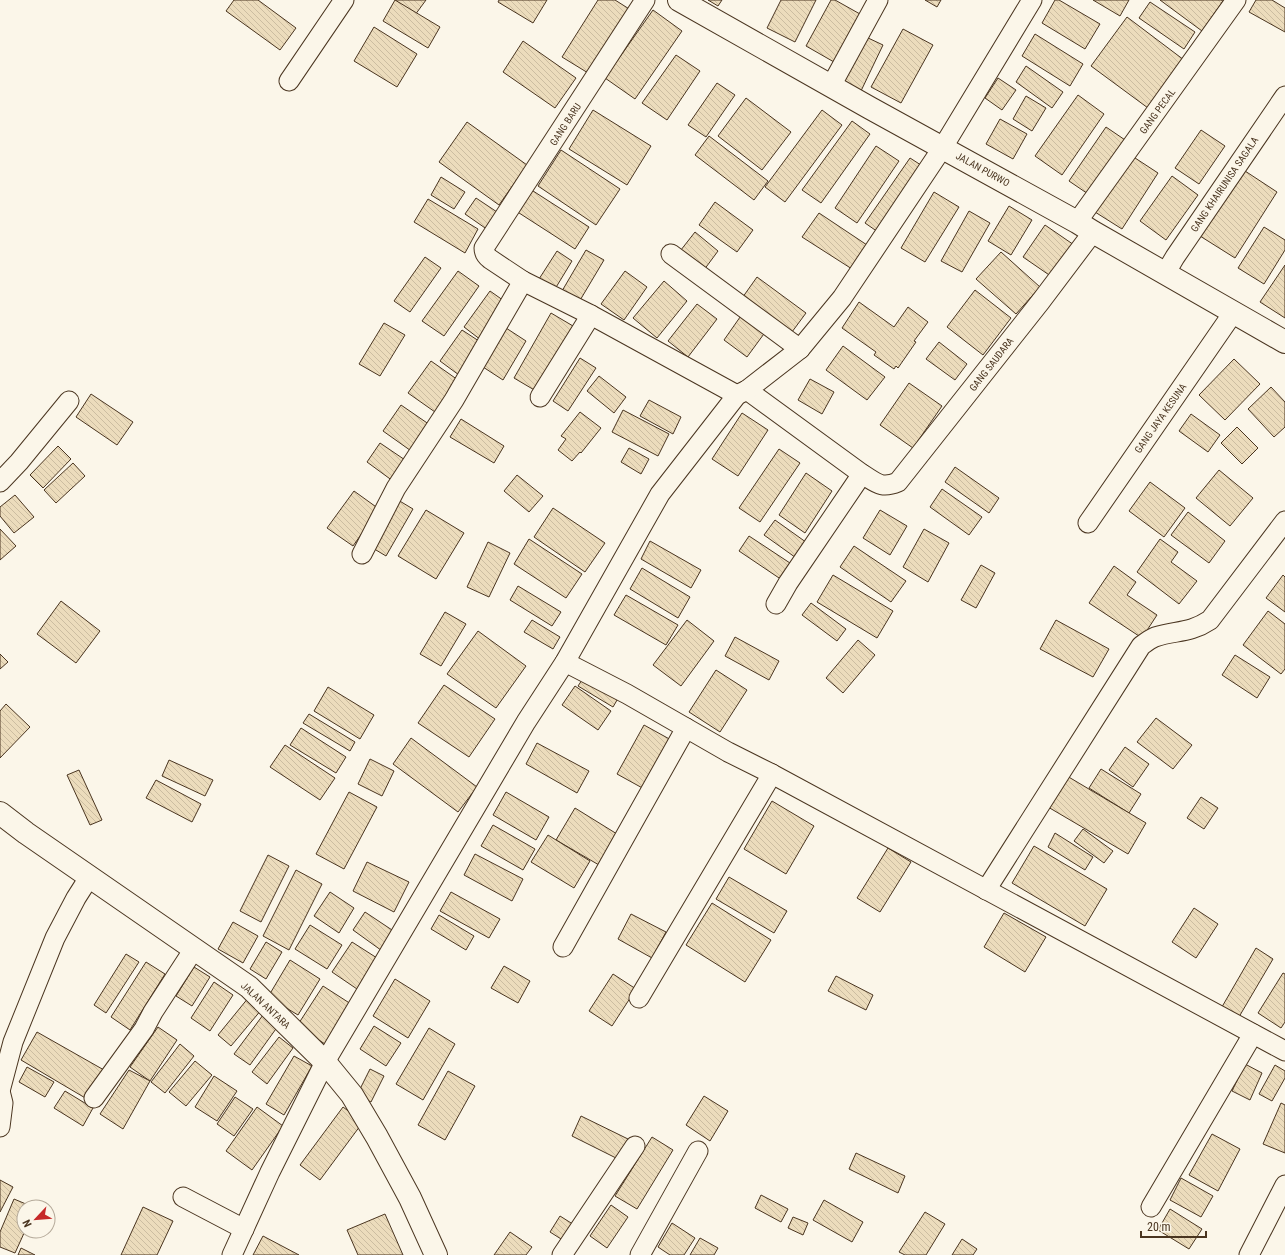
<svg xmlns="http://www.w3.org/2000/svg" width="1285" height="1255" font-family="'Roboto Condensed',sans-serif">
	<style>
		.building { fill: url(#building-back-hatch); stroke: #4a3520 }
		.lines { fill: none; stroke-linecap: round; stroke-linejoin: round }
		.street-casing { stroke: #4a3520; stroke-width: 21 }
		.secondary-casing { stroke: #4a3520; stroke-width: 24 }
		.street { stroke: #fbf6e9; stroke-width: 19 }
		.secondary { stroke: #fbf6e9; stroke-width: 22 }
		.labels { text-anchor: middle; stroke-width: 3; stroke-linejoin: round; paint-order: stroke }
		.street-label { font-size: 10px; fill: #4a3520; stroke: #fbf6e9 }
	</style>
	<defs>
		<pattern id="building-back-hatch" width="6" height="6" patternUnits="userSpaceOnUse"><rect width="6" height="6" fill="#ecdcbc"/><path d="M-1 5l2 2M0 0l6 6M5-1l2 2" fill="none" stroke="#ccbda1"/></pattern>
	</defs>
	<rect width="100%" height="100%" fill="#fbf6e9"/>
	<g class="building">
		<polygon points="234,0 258,0 296,28 280,50 226,11"/>
		<polygon points="395,0 426,0 415,15"/>
		<polygon points="395,0 440,27 428,48 383,21"/>
		<polygon points="499,0 547,0 533,23 498,2"/>
		<polygon points="598,0 615,0 634,12 593,76 562,57"/>
		<polygon points="708,0 722,0 718,6"/>
		<polygon points="781,0 816,0 795,42 767,28"/>
		<polygon points="831,0 835,0 860,14 834,62 806,46"/>
		<polygon points="925,0 941,0 937,7"/>
		<polygon points="1055,0 1059,0 1100,24 1085,49 1042,23"/>
		<polygon points="1093,0 1129,0 1120,16"/>
		<polygon points="1160,0 1221,0 1223,1 1202,31"/>
		<polygon points="1256,0 1272,0 1285,8 1285,32 1249,12"/>
		<polygon points="1150,2 1195,32 1184,49 1139,18"/>
		<polygon points="653,10 682,31 635,99 605,78"/>
		<polygon points="1127,17 1184,60 1148,108 1091,66"/>
		<polygon points="374,27 417,54 397,87 354,61"/>
		<polygon points="903,29 933,45 901,103 871,87"/>
		<polygon points="1035,34 1083,64 1070,86 1022,56"/>
		<polygon points="866,37 883,45 860,93 843,84"/>
		<polygon points="523,41 576,78 555,108 503,72"/>
		<polygon points="676,55 700,71 667,120 642,103"/>
		<polygon points="1026,66 1063,92 1052,108 1016,82"/>
		<polygon points="998,78 1016,90 1002,110 985,98"/>
		<polygon points="717,83 735,95 706,137 688,125"/>
		<polygon points="1078,95 1104,114 1062,175 1035,156"/>
		<polygon points="1026,96 1046,108 1032,131 1013,119"/>
		<polygon points="746,98 791,132 762,170 718,136"/>
		<polygon points="593,110 651,146 627,185 569,149"/>
		<polygon points="822,110 842,125 785,202 765,187"/>
		<polygon points="1000,119 1027,134 1013,159 986,144"/>
		<polygon points="852,121 870,134 821,203 802,190"/>
		<polygon points="467,122 527,165 499,205 439,162"/>
		<polygon points="1106,127 1131,144 1094,198 1069,181"/>
		<polygon points="1201,130 1225,146 1199,184 1175,168"/>
		<polygon points="709,136 768,181 754,200 695,155"/>
		<polygon points="876,146 899,161 857,223 835,208"/>
		<polygon points="561,150 620,189 596,225 538,186"/>
		<polygon points="1132,156 1158,173 1122,229 1095,212"/>
		<polygon points="910,158 924,167 878,232 865,223"/>
		<polygon points="1242,169 1277,192 1235,258 1200,236"/>
		<polygon points="1172,176 1198,195 1166,240 1140,221"/>
		<polygon points="441,177 465,192 454,209 431,195"/>
		<polygon points="530,189 589,227 575,249 516,211"/>
		<polygon points="934,192 959,207 925,262 901,248"/>
		<polygon points="476,198 500,214 488,230 465,214"/>
		<polygon points="428,199 478,229 465,253 414,222"/>
		<polygon points="715,202 753,230 737,252 699,225"/>
		<polygon points="1009,206 1032,220 1011,255 988,241"/>
		<polygon points="969,211 990,223 962,272 941,261"/>
		<polygon points="819,213 867,245 852,269 802,237"/>
		<polygon points="1045,225 1077,247 1055,279 1023,257"/>
		<polygon points="1264,227 1285,240 1285,250 1264,284 1238,268"/>
		<polygon points="695,232 718,251 701,274 677,255"/>
		<polygon points="586,250 604,260 579,302 562,291"/>
		<polygon points="557,251 572,261 555,289 539,279"/>
		<polygon points="1001,252 1040,287 1016,314 976,279"/>
		<polygon points="425,257 441,268 410,312 394,301"/>
		<polygon points="1285,265 1285,318 1260,302"/>
		<polygon points="458,271 479,286 444,336 422,321"/>
		<polygon points="625,271 647,287 624,320 601,304"/>
		<polygon points="757,277 806,313 789,336 740,301"/>
		<polygon points="664,281 687,301 657,338 633,318"/>
		<polygon points="975,290 1011,318 983,355 947,327"/>
		<polygon points="490,291 507,303 481,340 464,327"/>
		<polygon points="859,302 894,327 908,307 928,322 914,341 916,342 898,368 896,366 894,369 874,355 876,352 842,328"/>
		<polygon points="697,304 717,319 688,357 668,341"/>
		<polygon points="745,310 769,327 747,357 724,340"/>
		<polygon points="551,313 573,326 536,391 514,378"/>
		<polygon points="384,323 405,335 380,376 359,364"/>
		<polygon points="506,328 526,341 503,380 483,367"/>
		<polygon points="462,330 482,343 459,375 440,361"/>
		<polygon points="939,342 967,364 955,380 926,359"/>
		<polygon points="843,346 885,377 867,400 826,370"/>
		<polygon points="580,358 596,368 568,411 553,401"/>
		<polygon points="1234,359 1260,384 1225,420 1199,395"/>
		<polygon points="431,361 458,380 435,412 408,393"/>
		<polygon points="599,376 626,397 614,413 587,391"/>
		<polygon points="810,379 834,392 822,414 798,400"/>
		<polygon points="909,383 942,406 913,448 880,425"/>
		<polygon points="1271,387 1285,402 1285,427 1274,437 1248,409"/>
		<polygon points="91,394 133,422 117,445 76,417"/>
		<polygon points="649,400 681,417 673,434 640,416"/>
		<polygon points="401,405 433,427 414,453 383,431"/>
		<polygon points="623,410 669,434 658,456 612,432"/>
		<polygon points="580,412 601,428 581,453 580,452 572,461 558,450 566,439 561,436"/>
		<polygon points="742,413 768,430 738,476 712,459"/>
		<polygon points="1191,414 1220,435 1208,452 1179,431"/>
		<polygon points="461,419 504,446 494,463 450,437"/>
		<polygon points="1237,427 1258,448 1242,464 1221,443"/>
		<polygon points="380,443 411,464 397,484 367,462"/>
		<polygon points="58,446 71,459 43,488 30,475"/>
		<polygon points="629,448 649,459 641,474 621,462"/>
		<polygon points="779,449 800,463 760,522 739,508"/>
		<polygon points="73,463 85,476 56,503 44,490"/>
		<polygon points="955,467 999,498 989,513 945,482"/>
		<polygon points="1219,470 1253,498 1230,526 1196,498"/>
		<polygon points="806,473 832,491 805,533 779,515"/>
		<polygon points="517,475 543,496 529,512 504,491"/>
		<polygon points="1150,482 1185,508 1164,537 1129,511"/>
		<polygon points="942,489 982,517 969,535 930,507"/>
		<polygon points="354,491 379,509 353,546 327,528"/>
		<polygon points="15,495 34,517 14,533 0,516 0,507"/>
		<polygon points="398,500 413,509 386,556 371,547"/>
		<polygon points="553,508 605,543 585,572 534,537"/>
		<polygon points="426,510 464,533 436,579 398,556"/>
		<polygon points="880,510 907,526 890,555 863,538"/>
		<polygon points="1188,512 1225,541 1209,563 1171,535"/>
		<polygon points="775,520 810,545 799,560 764,535"/>
		<polygon points="0,529 16,546 0,560"/>
		<polygon points="924,529 949,543 928,582 903,567"/>
		<polygon points="749,536 793,565 785,582 739,551"/>
		<polygon points="529,539 582,574 566,598 514,564"/>
		<polygon points="1160,539 1178,552 1171,562 1197,581 1179,604 1137,572"/>
		<polygon points="650,541 701,570 691,588 641,559"/>
		<polygon points="488,542 510,553 489,597 467,587"/>
		<polygon points="854,546 906,581 891,602 840,567"/>
		<polygon points="981,565 995,573 976,608 961,600"/>
		<polygon points="1114,566 1136,582 1127,595 1157,615 1142,638 1089,603"/>
		<polygon points="642,568 690,597 678,618 630,589"/>
		<polygon points="833,575 893,611 877,638 817,602"/>
		<polygon points="1283,575 1285,577 1285,612 1266,598"/>
		<polygon points="518,586 561,612 552,626 510,600"/>
		<polygon points="626,595 678,625 666,645 614,615"/>
		<polygon points="61,601 100,631 76,663 37,634"/>
		<polygon points="811,603 846,629 837,641 802,615"/>
		<polygon points="1268,611 1285,624 1285,669 1281,674 1243,645"/>
		<polygon points="445,612 466,624 441,666 420,654"/>
		<polygon points="532,620 560,637 553,649 524,632"/>
		<polygon points="687,620 714,641 681,686 653,665"/>
		<polygon points="1056,620 1109,649 1093,677 1040,649"/>
		<polygon points="478,631 526,666 496,708 447,674"/>
		<polygon points="735,637 779,661 769,680 725,656"/>
		<polygon points="858,640 875,655 843,693 826,678"/>
		<polygon points="0,654 8,662 0,669"/>
		<polygon points="1235,655 1270,677 1257,698 1222,675"/>
		<polygon points="716,670 747,690 720,732 689,712"/>
		<polygon points="586,674 620,695 613,707 578,686"/>
		<polygon points="444,685 495,719 469,757 418,723"/>
		<polygon points="575,686 611,711 598,730 562,705"/>
		<polygon points="328,687 374,715 360,739 314,711"/>
		<polygon points="6,704 30,727 0,758 0,711"/>
		<polygon points="309,714 355,742 350,751 303,723"/>
		<polygon points="1156,718 1192,745 1173,769 1137,742"/>
		<polygon points="644,725 673,741 646,790 617,774"/>
		<polygon points="301,728 346,757 336,773 290,745"/>
		<polygon points="411,738 477,787 458,812 393,764"/>
		<polygon points="537,743 589,771 577,793 526,764"/>
		<polygon points="285,745 335,778 320,800 270,767"/>
		<polygon points="1125,747 1149,764 1133,787 1109,770"/>
		<polygon points="370,759 394,771 382,796 358,784"/>
		<polygon points="169,760 213,780 205,796 162,776"/>
		<polygon points="1101,769 1141,794 1129,813 1089,788"/>
		<polygon points="79,770 102,820 90,825 67,775"/>
		<polygon points="1067,776 1146,823 1128,854 1048,807"/>
		<polygon points="156,780 201,804 192,822 146,798"/>
		<polygon points="349,792 377,807 344,869 316,854"/>
		<polygon points="506,792 549,817 536,840 493,815"/>
		<polygon points="1201,797 1218,808 1204,829 1187,818"/>
		<polygon points="772,801 814,826 786,874 744,849"/>
		<polygon points="575,808 617,834 599,865 556,840"/>
		<polygon points="493,825 535,849 523,870 481,846"/>
		<polygon points="1083,829 1113,851 1104,863 1074,841"/>
		<polygon points="1055,833 1093,857 1085,870 1048,847"/>
		<polygon points="548,835 590,861 574,888 531,862"/>
		<polygon points="1034,846 1107,889 1085,926 1012,883"/>
		<polygon points="888,848 911,862 880,912 857,898"/>
		<polygon points="475,854 523,879 512,901 464,875"/>
		<polygon points="268,855 289,866 261,922 240,911"/>
		<polygon points="367,862 409,882 394,912 353,891"/>
		<polygon points="296,870 322,884 289,950 263,936"/>
		<polygon points="729,877 787,911 774,933 716,899"/>
		<polygon points="330,892 354,908 339,933 314,916"/>
		<polygon points="451,892 500,919 489,938 440,911"/>
		<polygon points="712,903 771,940 745,982 686,945"/>
		<polygon points="1194,908 1218,924 1196,958 1172,942"/>
		<polygon points="365,912 398,934 385,953 353,930"/>
		<polygon points="1004,913 1046,937 1025,972 984,947"/>
		<polygon points="631,914 666,932 652,958 618,939"/>
		<polygon points="439,915 474,936 466,950 431,929"/>
		<polygon points="233,922 258,936 243,963 218,949"/>
		<polygon points="310,925 342,945 327,969 295,949"/>
		<polygon points="266,942 282,952 266,979 250,969"/>
		<polygon points="352,942 377,958 357,989 332,972"/>
		<polygon points="1256,948 1273,959 1236,1022 1219,1012"/>
		<polygon points="126,954 139,962 106,1013 94,1005"/>
		<polygon points="290,960 320,979 298,1015 268,997"/>
		<polygon points="146,962 165,974 130,1030 111,1017"/>
		<polygon points="504,966 530,981 518,1003 491,988"/>
		<polygon points="194,967 210,977 192,1006 176,996"/>
		<polygon points="1283,973 1285,974 1285,1022 1281,1028 1258,1013"/>
		<polygon points="613,974 636,989 612,1026 589,1011"/>
		<polygon points="836,976 873,995 866,1010 828,991"/>
		<polygon points="395,979 430,1001 408,1038 373,1016"/>
		<polygon points="214,982 233,995 210,1031 191,1018"/>
		<polygon points="323,986 351,1004 325,1044 297,1026"/>
		<polygon points="249,997 262,1009 231,1046 218,1035"/>
		<polygon points="263,1015 278,1026 250,1065 234,1054"/>
		<polygon points="374,1026 401,1043 386,1066 360,1049"/>
		<polygon points="158,1027 177,1040 150,1081 130,1067"/>
		<polygon points="429,1028 455,1044 423,1100 396,1084"/>
		<polygon points="37,1032 104,1070 87,1099 21,1060"/>
		<polygon points="279,1037 293,1048 267,1084 252,1072"/>
		<polygon points="180,1044 194,1056 165,1093 151,1082"/>
		<polygon points="294,1056 312,1066 284,1115 266,1104"/>
		<polygon points="195,1061 212,1075 186,1106 169,1092"/>
		<polygon points="1245,1064 1262,1073 1250,1100 1232,1091"/>
		<polygon points="1275,1065 1285,1071 1285,1078 1272,1101 1259,1094"/>
		<polygon points="27,1067 54,1082 45,1097 19,1082"/>
		<polygon points="370,1069 384,1076 371,1102 357,1095"/>
		<polygon points="129,1070 150,1081 123,1129 100,1114"/>
		<polygon points="448,1071 475,1086 445,1140 418,1125"/>
		<polygon points="214,1076 237,1091 217,1121 195,1107"/>
		<polygon points="65,1091 93,1108 83,1126 54,1108"/>
		<polygon points="704,1096 728,1111 710,1141 686,1125"/>
		<polygon points="235,1097 253,1109 234,1136 217,1124"/>
		<polygon points="1281,1103 1285,1105 1285,1153 1263,1144"/>
		<polygon points="257,1107 283,1126 252,1170 226,1151"/>
		<polygon points="343,1107 363,1122 320,1180 300,1165"/>
		<polygon points="581,1116 628,1139 618,1159 572,1136"/>
		<polygon points="1212,1134 1240,1149 1218,1191 1189,1175"/>
		<polygon points="652,1137 673,1150 637,1209 615,1196"/>
		<polygon points="856,1153 905,1176 898,1193 849,1169"/>
		<polygon points="1181,1178 1213,1196 1201,1217 1170,1200"/>
		<polygon points="0,1180 13,1187 0,1212"/>
		<polygon points="761,1195 788,1209 781,1222 755,1208"/>
		<polygon points="14,1199 33,1207 24,1207 24,1231 25,1231 15,1253 0,1247 0,1232"/>
		<polygon points="824,1200 863,1222 852,1242 813,1220"/>
		<polygon points="611,1205 628,1217 607,1248 590,1236"/>
		<polygon points="143,1207 173,1221 157,1255 121,1255"/>
		<polygon points="1170,1209 1202,1229 1189,1249 1158,1230"/>
		<polygon points="925,1212 945,1224 926,1255 905,1255 899,1252"/>
		<polygon points="385,1214 403,1255 358,1255 347,1230"/>
		<polygon points="560,1216 579,1228 569,1244 550,1232"/>
		<polygon points="793,1217 808,1223 803,1235 788,1228"/>
		<polygon points="672,1223 695,1238 684,1255 670,1255 658,1247"/>
		<polygon points="510,1232 532,1247 526,1255 494,1255"/>
		<polygon points="263,1236 299,1255 253,1255"/>
		<polygon points="700,1238 718,1248 714,1255 690,1255"/>
		<polygon points="962,1239 977,1249 973,1255 952,1255"/>
		<polygon points="21,1248 35,1255 18,1255"/>
	</g>
	<g class="lines">
		<g class="street-casing">
			<g id="street">
				<path d="M 645,0 L 484,248 C 484,253 486,256 490,259 L 523,281 L 591,315 L 737,395"/>
				<polyline points="289,81 344,0"/>
				<polyline points="831,86 878,0"/>
				<polyline points="1077,222 1236,0"/>
				<polyline points="671,254 800,349"/>
				<polyline points="1165,274 1175,257 1285,96"/>
				<path d="M 747,390 L 862,474 C 877,483 881,489 898,482 L 1041,301 L 1093,232"/>
				<polyline points="540,397 591,315"/>
				<polyline points="0,482 19,462 69,401"/>
				<polyline points="1088,523 1233,313"/>
				<polyline points="362,554 396,488 454,400 523,281"/>
				<polyline points="776,604 788,583 862,474"/>
				<polyline points="565,662 627,694 728,752 772,774 1285,1051"/>
				<path d="M 986,890 L 1141,646 C 1145,643 1150,639 1155,637 C 1175,630 1189,634 1210,620 L 1285,521"/>
				<polyline points="563,947 686,728"/>
				<polyline points="639,998 772,774"/>
				<polyline points="0,1091 13,1042 55,938 76,898 90,876"/>
				<polyline points="0,1091 3,1103 0,1127"/>
				<polyline points="94,1098 144,1029 153,1012 194,949"/>
				<polyline points="183,1197 244,1229"/>
				<polyline points="1151,1207 1253,1034"/>
				<polyline points="232,1255 270,1172 325,1062 526,722 565,662 660,494 737,395 747,390 800,349 842,298 943,147 1032,0"/>
				<polyline points="562,1255 635,1146"/>
				<polyline points="640,1255 698,1151"/>
				<polyline points="1249,1255 1285,1185"/>
			</g>
		</g>
		<g class="secondary-casing">
			<g id="secondary">
				<polyline points="679,0 870,108 1077,222 1093,232 1285,342"/>
				<polyline points="0,813 26,833 249,987 325,1062 352,1095 377,1137 410,1198 436,1255"/>
			</g>
		</g>
		<use href="#street" class="street"/>
		<use href="#secondary" class="secondary"/>
	</g>
	<g class="labels">
		<g class="street-label">
			<text transform="translate(1157 111) rotate(-54)" y="4">GANG PECAL</text>
			<text transform="translate(565 124) rotate(-57)" y="4">GANG BARU</text>
			<text transform="translate(983 169) rotate(29)" y="4">JALAN PURWO</text>
			<text transform="translate(1224 184) rotate(-56)" y="4">GANG KHAIRUNISA SAGALA</text>
			<text transform="translate(991 364) rotate(-52)" y="4">GANG SAUDARA</text>
			<text transform="translate(1160 418) rotate(-55)" y="4">GANG JAYA KESUNA</text>
			<text transform="translate(266 1005) rotate(43)" y="4">JALAN ANTARA</text>
		</g>
	</g>
	<g transform="translate(36 1219) rotate(244)"><circle r="19" fill="#fbf6e9" stroke="#b4a999"/>
	<path d="M0-3L7 15L0 10L-7 15Z" fill="#c62828"/>
	<text y="-6" font-size="11" font-weight="bold" text-anchor="middle" fill="#4a3520">N</text>
	</g>
	<path d="M1141 1231v6h65v-6" fill="none" stroke="#4a3520" stroke-width="2"/>
	<text x="1147" y="1231" font-size="12" fill="#4a3520" stroke="#fbf6e9" stroke-width="3" paint-order="stroke">20 m</text>
</svg>
